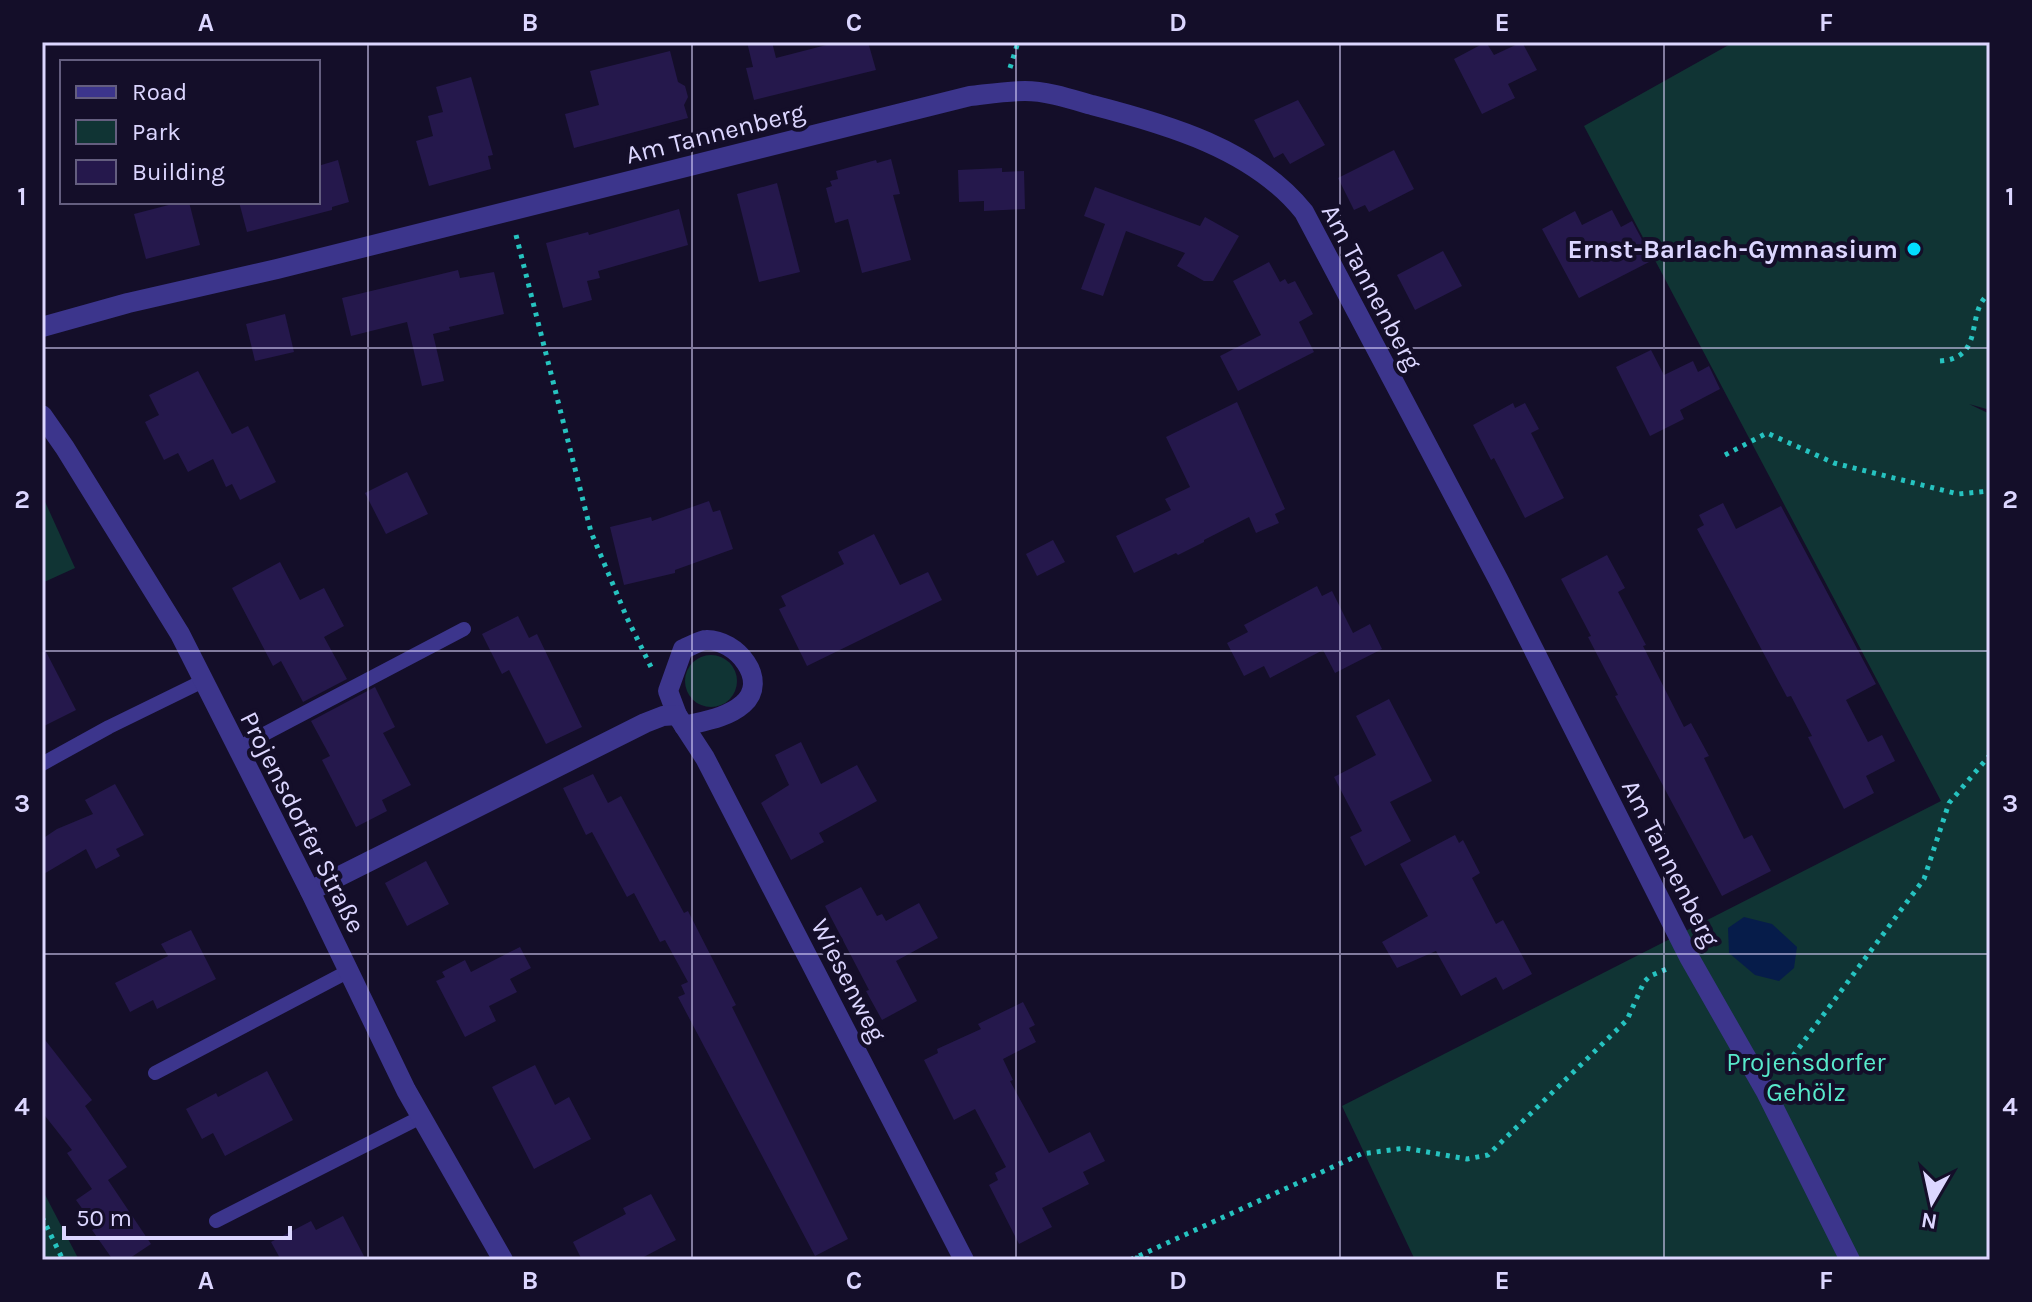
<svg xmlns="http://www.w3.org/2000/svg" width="2032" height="1302" font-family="Karla,sans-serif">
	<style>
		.green { fill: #103434 }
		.water { fill: #061c4a }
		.building { fill: #25184c }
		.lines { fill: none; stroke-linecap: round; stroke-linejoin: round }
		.path { stroke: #26c3c0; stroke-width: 5; stroke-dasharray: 4 6; stroke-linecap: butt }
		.service { stroke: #3c358c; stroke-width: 14 }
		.minor { stroke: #3c358c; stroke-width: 20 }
		.tertiary { stroke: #3c358c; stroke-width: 20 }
		.grid { fill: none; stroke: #dcd6ff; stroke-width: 2; stroke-opacity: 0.55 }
		.poi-dot { fill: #02dcff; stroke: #140e29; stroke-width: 3 }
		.labels { text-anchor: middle; stroke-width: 8; stroke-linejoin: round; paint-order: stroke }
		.street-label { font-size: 26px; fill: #dcd6ff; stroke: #140e29 }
		.poi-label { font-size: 26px; font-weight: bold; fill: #dcd6ff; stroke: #140e29; text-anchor: end }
		.park-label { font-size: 26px; fill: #58e9cb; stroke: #140e29 }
		.neatline { fill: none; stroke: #dcd6ff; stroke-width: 3 }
		.grid-label { font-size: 26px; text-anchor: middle; font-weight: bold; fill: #dcd6ff }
	</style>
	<rect width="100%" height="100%" fill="#140e29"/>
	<g class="green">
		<polygon points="1734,42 1990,42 1990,410 1969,404 1990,414 1990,1260 1415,1260 1342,1106 1941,801 1584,126"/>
		<polygon points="42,495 75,568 42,583"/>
		<circle cx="711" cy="681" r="26"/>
		<polygon points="42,1189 79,1260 42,1260"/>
	</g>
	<polygon class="water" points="1744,917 1772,924 1797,947 1794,968 1779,981 1755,975 1729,953 1728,928"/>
	<g class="building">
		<polygon points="747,42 772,42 776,58 838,42 868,42 876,70 754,100 746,68 753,67"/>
		<polygon points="1486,42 1494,55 1522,42 1537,70 1508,84 1515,98 1482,114 1454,59"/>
		<polygon points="670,51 678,82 685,86 688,97 684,105 688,118 574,148 565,114 599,105 590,71"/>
		<polygon points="471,77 493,155 488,156 491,169 429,186 416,141 433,136 428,116 443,112 436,87"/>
		<polygon points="1298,100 1325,145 1290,164 1283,153 1274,158 1254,120"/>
		<polygon points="1394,150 1414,189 1369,212 1365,205 1354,210 1338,178"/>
		<polygon points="891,159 900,194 893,195 911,260 862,273 848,219 835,223 826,188 832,186 830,181 838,179 836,171 876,160 877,163"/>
		<polygon points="338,160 349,202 332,207 332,210 247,232 239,202 318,202 318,166"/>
		<polygon points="1002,168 1002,172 1024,171 1025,209 984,211 984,201 959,202 958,170"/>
		<polygon points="777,183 800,272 759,282 737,194"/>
		<polygon points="1095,187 1200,226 1205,217 1239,236 1213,281 1204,281 1177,266 1185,253 1126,231 1103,296 1081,289 1105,224 1084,216"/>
		<polygon points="180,202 189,202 200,245 146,259 134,214"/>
		<polygon points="679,209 688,245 598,271 600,278 587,281 592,300 563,308 546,243 588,232 589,235"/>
		<polygon points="1612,210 1621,227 1632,221 1653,260 1579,298 1542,229 1575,211 1582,225"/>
		<polygon points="1443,251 1462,286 1415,310 1397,275"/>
		<polygon points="1269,262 1280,282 1285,279 1288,284 1295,281 1313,314 1299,322 1314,352 1238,391 1220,356 1261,335 1233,281"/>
		<polygon points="458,270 460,278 494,272 504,314 449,327 450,330 433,334 444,381 422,386 407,322 351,336 342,298"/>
		<polygon points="285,314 294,352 255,361 246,324"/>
		<polygon points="1651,350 1664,375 1693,361 1698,372 1709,366 1720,389 1680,410 1684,419 1650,436 1616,367"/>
		<polygon points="198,371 232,434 248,426 276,482 240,500 232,484 226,487 213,459 188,472 178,453 164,460 145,422 159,415 149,395"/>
		<polygon points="1237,402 1285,509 1275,514 1279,523 1256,533 1249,517 1204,540 1204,542 1178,555 1176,553 1134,573 1116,536 1171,510 1165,499 1190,487 1166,437"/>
		<polygon points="1513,403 1515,408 1525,403 1539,429 1531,433 1564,498 1525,518 1494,458 1491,460 1473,425"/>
		<polygon points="407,472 428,514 386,534 365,493"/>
		<polygon points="709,501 713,512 720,510 733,549 675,570 675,573 624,585 610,527 651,517 652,521"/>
		<polygon points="1723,503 1736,529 1781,506 1876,684 1846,700 1868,742 1882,735 1895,761 1866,776 1874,793 1844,809 1808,737 1812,736 1791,696 1787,697 1697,529 1704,525 1699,515"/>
		<polygon points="874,534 900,585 928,572 942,600 807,666 779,609 786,606 781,596 844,564 838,552"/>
		<polygon points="1053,540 1065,562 1037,576 1026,554"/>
		<polygon points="1607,555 1625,588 1618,592 1646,645 1643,646 1684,727 1691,723 1709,756 1704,758 1744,839 1752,835 1771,871 1722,896 1615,696 1618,695 1588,637 1591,636 1561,579"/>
		<polygon points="280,562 300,600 324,588 344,626 324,637 347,679 303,702 281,661 273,666 232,588"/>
		<polygon points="1317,586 1322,596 1332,591 1353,633 1370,624 1382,649 1335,673 1323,650 1270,678 1264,666 1244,676 1227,643 1248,632 1244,625"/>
		<polygon points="518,616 529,638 537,634 582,727 546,744 509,670 502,674 482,634"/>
		<polygon points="42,644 76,710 42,727"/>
		<polygon points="375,687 395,727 383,733 411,785 382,800 387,811 356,827 322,760 330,756 311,721"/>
		<polygon points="1389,699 1432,781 1390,802 1411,841 1365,866 1350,837 1362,831 1334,777 1376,755 1356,716"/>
		<polygon points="801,742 821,784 857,765 877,801 819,833 824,842 791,860 761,803 789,785 775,755"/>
		<polygon points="593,774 608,803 621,796 684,913 688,911 736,1005 732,1007 848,1239 815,1256 678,997 685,994 681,985 688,982 665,940 660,942 634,893 627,897 592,832 586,835 563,788"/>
		<polygon points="115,784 144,835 116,849 120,856 96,869 86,849 42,875 42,839 57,829 93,814 85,800"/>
		<polygon points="1455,835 1459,843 1463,840 1480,873 1472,878 1496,924 1503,920 1532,974 1503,990 1496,977 1461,996 1436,951 1397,968 1382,942 1428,916 1400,864"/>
		<polygon points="426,861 449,904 407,926 385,883"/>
		<polygon points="861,887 877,916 882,914 886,921 919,903 938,938 896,961 917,1001 882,1020 866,991 869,990 825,906"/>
		<polygon points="191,930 216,979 157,1009 153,1000 130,1012 115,983 168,956 161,944"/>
		<polygon points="520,947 531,968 510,979 517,992 489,1006 496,1021 465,1037 436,981 445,977 442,972 465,960 471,972"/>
		<polygon points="1023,1002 1035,1025 1029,1028 1036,1042 1003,1059 1013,1080 1010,1081 1049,1153 1090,1132 1105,1161 1083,1172 1089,1184 1042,1208 1052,1227 1019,1244 989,1185 998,1180 995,1173 1006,1167 975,1109 954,1120 924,1060 938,1053 937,1049 981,1029 978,1024"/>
		<polygon points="42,1036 92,1100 85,1106 127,1167 108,1180 151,1244 127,1260 113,1260 92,1230 96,1228 76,1200 92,1189 67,1153 72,1150 42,1112"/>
		<polygon points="535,1065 555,1105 569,1097 591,1139 534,1169 492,1087"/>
		<polygon points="267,1071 293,1120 225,1156 213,1133 202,1139 186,1109 216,1093 218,1097"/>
		<polygon points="651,1194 676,1240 638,1260 582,1260 573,1242 626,1214 623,1208"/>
		<polygon points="343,1216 366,1260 281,1260 271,1242 311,1221 316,1230"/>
	</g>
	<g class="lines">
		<g class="path">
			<polyline points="1010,68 1018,42"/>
			<polyline points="516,235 591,532 627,618 651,667"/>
			<path d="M 1940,361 C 1987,358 1964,311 1990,293"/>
			<polyline points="1725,455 1767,433 1834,463 1958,494 1990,491"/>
			<polyline points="1781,1072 1924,879 1949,803 1990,755"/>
			<polyline points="42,1217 63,1260"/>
			<polyline points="1135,1258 1163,1260"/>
			<polyline points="1130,1260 1361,1154 1405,1148 1467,1159 1488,1155 1627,1020 1644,982 1650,976 1669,968"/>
		</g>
		<g class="service">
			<polyline points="236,749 464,629"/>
			<polyline points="42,764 109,727 203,681"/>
			<polyline points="155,1073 349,971"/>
			<polyline points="216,1221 421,1117"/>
		</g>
		<g class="minor">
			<path d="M 42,327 L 128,303 L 277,269 L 970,96 C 988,94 1007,91 1025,91 C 1047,91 1071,99 1092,105 C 1166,124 1254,149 1304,212 L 1499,581 L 1689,957 L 1766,1092 L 1850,1260"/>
			<path d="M 677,715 L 668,691 L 683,649 C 690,647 700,640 706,640 C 736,639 770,680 743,704 C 727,718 704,721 684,726"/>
			<polyline points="310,891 645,723 663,716 677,715 705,758 964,1260"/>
		</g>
		<polyline class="tertiary" points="42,415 65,448 180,634 310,891 406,1090 503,1260"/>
	</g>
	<path class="grid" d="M 368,42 L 368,1260M 692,42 L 692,1260M 1016,42 L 1016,1260M 1340,42 L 1340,1260M 1664,42 L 1664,1260M 42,348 L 1990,348M 42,651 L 1990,651M 42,954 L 1990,954"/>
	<circle class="poi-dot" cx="1914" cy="249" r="8"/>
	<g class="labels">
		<g class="street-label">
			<text transform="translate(715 133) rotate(-14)" y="9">Am Tannenberg</text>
			<text transform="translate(1372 287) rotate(62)" y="9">Am Tannenberg</text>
			<text transform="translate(303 822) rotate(63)" y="9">Projensdorfer Straße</text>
			<text transform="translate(1671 863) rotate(63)" y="9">Am Tannenberg</text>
			<text transform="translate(849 980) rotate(63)" y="9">Wiesenweg</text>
		</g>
		<g class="poi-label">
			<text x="1898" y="258">Ernst-Barlach-Gymnasium</text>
		</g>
		<g class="park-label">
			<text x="1806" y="1071">Projensdorfer<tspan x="1806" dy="30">Gehölz</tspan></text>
		</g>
	</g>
	<rect width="2032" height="1302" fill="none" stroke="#140e29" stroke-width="88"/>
	<rect x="60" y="60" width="260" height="144" fill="#140e29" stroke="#645e7f" stroke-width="2"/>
	<rect x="76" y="86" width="40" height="12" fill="#3c358c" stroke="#645e7f" stroke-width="2"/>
	<text x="132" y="100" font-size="24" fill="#dcd6ff">Road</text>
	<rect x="76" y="120" width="40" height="24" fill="#103434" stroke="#645e7f" stroke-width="2"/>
	<text x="132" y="140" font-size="24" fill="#dcd6ff">Park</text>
	<rect x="76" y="160" width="40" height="24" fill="#25184c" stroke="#645e7f" stroke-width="2"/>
	<text x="132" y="180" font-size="24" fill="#dcd6ff">Building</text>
	<g transform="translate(1932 1202) rotate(189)" stroke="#140e29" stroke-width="6" paint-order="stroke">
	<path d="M0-6L14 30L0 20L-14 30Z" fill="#dcd6ff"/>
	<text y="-12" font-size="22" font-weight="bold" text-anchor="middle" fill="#dcd6ff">N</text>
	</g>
	<path d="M64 1226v12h226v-12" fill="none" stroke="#dcd6ff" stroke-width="4"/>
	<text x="76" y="1226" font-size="24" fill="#dcd6ff" stroke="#140e29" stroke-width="6" paint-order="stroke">50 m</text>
	<rect x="44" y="44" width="1944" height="1214" class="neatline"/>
	<g class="grid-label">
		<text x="206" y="31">A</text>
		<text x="530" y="31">B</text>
		<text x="854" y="31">C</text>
		<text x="1178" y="31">D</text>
		<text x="1502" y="31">E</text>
		<text x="1826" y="31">F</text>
		<text x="22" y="205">1</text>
		<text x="2010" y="205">1</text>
		<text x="22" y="508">2</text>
		<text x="2010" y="508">2</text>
		<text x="22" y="812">3</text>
		<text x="2010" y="812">3</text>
		<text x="22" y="1115">4</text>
		<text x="2010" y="1115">4</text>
		<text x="206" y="1289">A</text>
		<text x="530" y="1289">B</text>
		<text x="854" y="1289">C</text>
		<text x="1178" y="1289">D</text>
		<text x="1502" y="1289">E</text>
		<text x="1826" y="1289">F</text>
	</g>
</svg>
